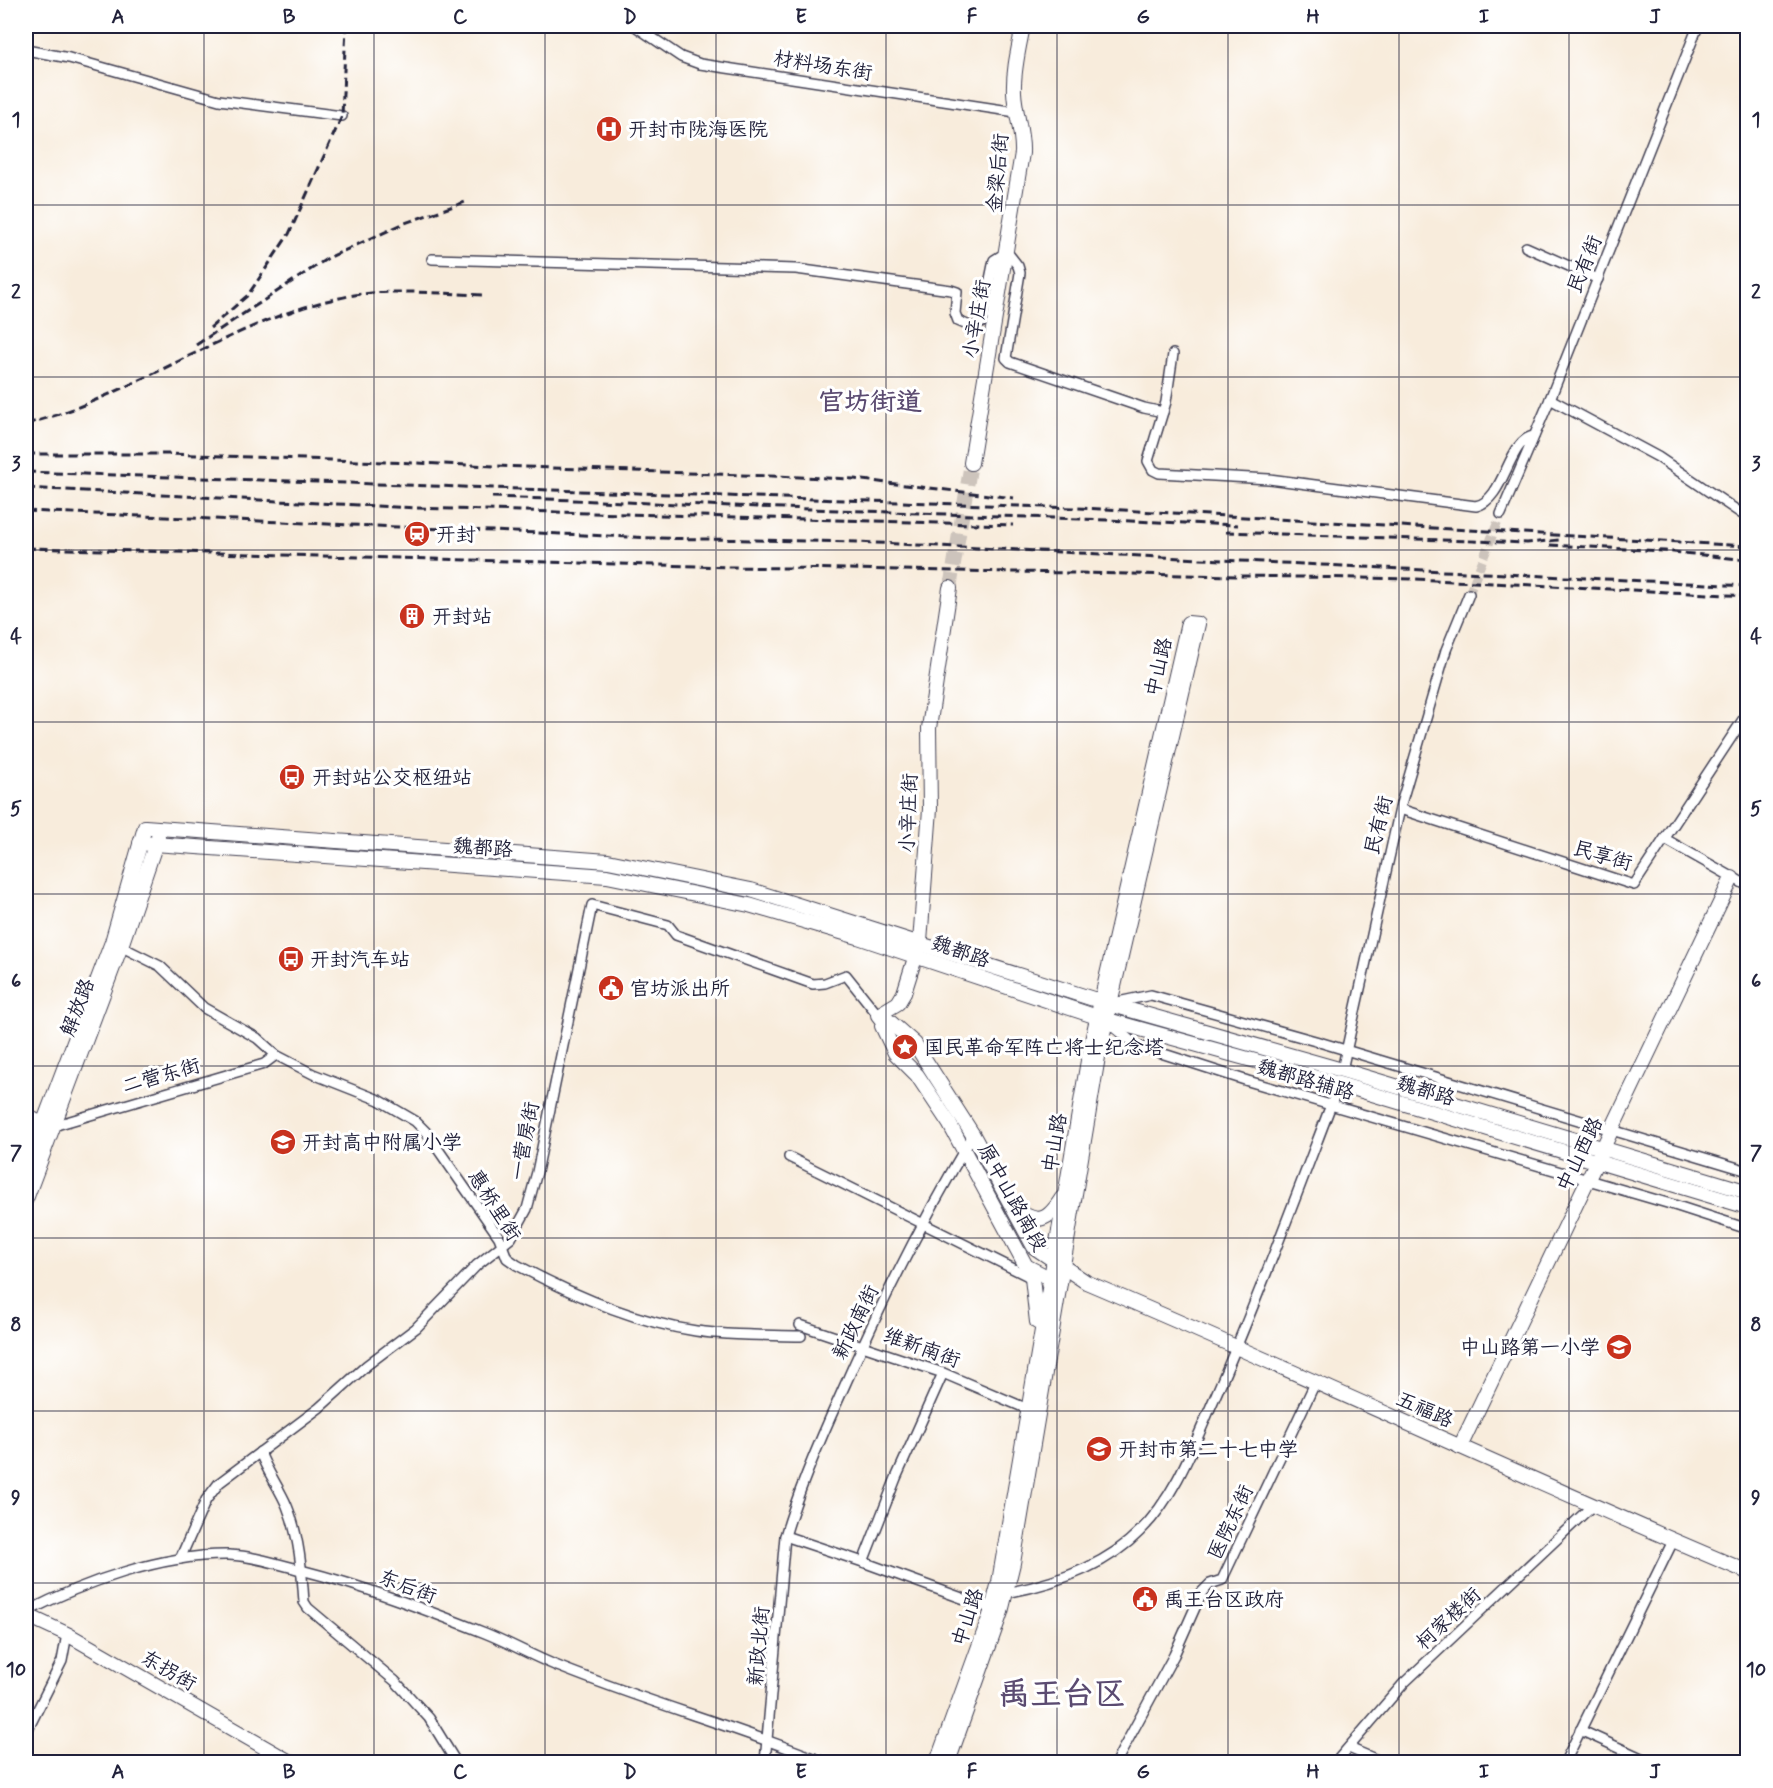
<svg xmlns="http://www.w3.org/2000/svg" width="1773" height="1788" font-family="Mynerve,'LXGW WenKai TC',sans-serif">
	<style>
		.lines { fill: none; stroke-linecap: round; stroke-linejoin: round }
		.street-tunnel { stroke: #cdc4bc; stroke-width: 9; stroke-dasharray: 9 4.5; stroke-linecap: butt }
		.secondary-tunnel { stroke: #cdc4bc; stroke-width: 14; stroke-dasharray: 14 7; stroke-linecap: butt }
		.street-casing { stroke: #424053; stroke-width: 12 }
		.secondary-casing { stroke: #424053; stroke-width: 16 }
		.street { stroke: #fff; stroke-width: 9 }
		.secondary { stroke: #fff; stroke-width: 14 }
		.rail { stroke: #22223b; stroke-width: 3; stroke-dasharray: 9 4.5; stroke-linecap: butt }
		.grid { fill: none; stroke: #22223b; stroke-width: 1.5; stroke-opacity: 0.55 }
		.labels { text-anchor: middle; stroke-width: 6; stroke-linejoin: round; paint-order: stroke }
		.street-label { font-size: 20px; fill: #22223b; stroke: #fff }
		.poi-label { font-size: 20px; fill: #22223b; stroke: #fff; text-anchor: start }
		.district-label { font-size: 26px; font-weight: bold; fill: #5b4b71; stroke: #fff }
		.town-label { font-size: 32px; font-weight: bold; fill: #5b4b71; stroke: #fff }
		.neatline { fill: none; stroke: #22223b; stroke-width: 2 }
		.grid-label { font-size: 20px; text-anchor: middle; font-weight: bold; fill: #22223b }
	</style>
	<rect width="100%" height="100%" fill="#fff"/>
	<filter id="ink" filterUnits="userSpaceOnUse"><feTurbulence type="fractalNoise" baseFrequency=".0167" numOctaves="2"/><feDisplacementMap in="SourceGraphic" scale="12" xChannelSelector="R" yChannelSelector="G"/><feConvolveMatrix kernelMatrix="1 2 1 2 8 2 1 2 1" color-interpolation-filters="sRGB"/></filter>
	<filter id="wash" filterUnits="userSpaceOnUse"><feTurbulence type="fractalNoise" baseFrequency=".008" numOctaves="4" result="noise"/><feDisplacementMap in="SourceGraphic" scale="24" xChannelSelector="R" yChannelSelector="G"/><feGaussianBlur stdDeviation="1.35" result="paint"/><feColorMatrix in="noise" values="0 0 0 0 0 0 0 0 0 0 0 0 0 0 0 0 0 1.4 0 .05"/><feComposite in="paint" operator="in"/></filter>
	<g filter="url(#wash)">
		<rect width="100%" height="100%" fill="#f8ecdc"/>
	</g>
	<g filter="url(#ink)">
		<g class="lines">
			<polyline class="street-tunnel" points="1469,594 1501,514"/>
			<polyline class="secondary-tunnel" points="950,588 971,463"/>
			<g class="street-casing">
				<g id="street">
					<polyline points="635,26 681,57 700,64 1016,112"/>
					<polyline points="26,50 69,58 219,100 342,116"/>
					<polyline points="1526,247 1598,279"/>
					<polyline points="432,259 796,269 951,290 957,292 955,313 958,321 972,327 981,323 994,260 1007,252 1018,266 1020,273 1006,358 1010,362 1144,408 1163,412"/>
					<path d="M 1173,354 L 1166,402 L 1148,461 L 1153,470 L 1159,473 L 1269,479 L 1476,506 C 1505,500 1508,439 1534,436"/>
					<polyline points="1550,399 1658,457 1748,518"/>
					<polyline points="1501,514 1550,399 1698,26"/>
					<polyline points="1400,809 1634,885 1748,712"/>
					<polyline points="1665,839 1748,886"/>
					<path d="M 116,944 L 160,966 L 204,1008 L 257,1038 L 276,1055 L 313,1074 L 379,1100 L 415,1121 L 426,1132 L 499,1237 L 507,1258 L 517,1265 C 571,1294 635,1322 696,1331 C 730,1336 766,1335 801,1336"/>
					<polyline points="1113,1003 1151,995 1319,1042 1748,1171"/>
					<polyline points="1109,1023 1136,1045 1248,1081 1674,1205 1748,1229"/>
					<polyline points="1342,1070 1401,804 1446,650 1469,594"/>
					<polyline points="53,1126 264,1064 276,1055"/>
					<polyline points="789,1157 1032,1278"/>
					<polyline points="800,1325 943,1373 1030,1410"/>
					<path d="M 260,1452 C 267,1472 279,1487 287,1506 C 299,1535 302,1571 304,1602 L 308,1608 L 395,1681 L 429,1718 L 456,1762"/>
					<polyline points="785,1536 863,1562 992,1609"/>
					<polyline points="180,1559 206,1500 219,1483 319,1408 367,1365 416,1328 477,1265 511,1238 527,1209 537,1172 592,905 668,925 676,935 813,984 825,983 846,975 878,1015"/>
					<polyline points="863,1562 896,1478 943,1373"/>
					<path d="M 1006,1593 C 1053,1584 1106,1566 1140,1531 C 1176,1496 1195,1442 1215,1397 C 1260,1294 1299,1188 1339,1084"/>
					<path d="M 26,1612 C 84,1582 163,1554 229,1555 C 253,1556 278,1564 301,1570 C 364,1586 424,1609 485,1633 C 510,1643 534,1657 560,1667 C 647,1702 737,1727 824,1762"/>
					<polyline points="1580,1730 1650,1762"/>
					<polyline points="26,1733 62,1661 67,1634"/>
					<polyline points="1349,1748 1382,1762"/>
					<path d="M 765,1762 L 785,1536 C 799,1488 819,1442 840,1396 C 879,1307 923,1219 973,1135"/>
					<polyline points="1116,1762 1174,1655 1202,1592 1210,1584 1222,1580 1316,1381"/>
					<polyline points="1336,1762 1404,1683 1592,1506"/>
					<polyline points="1565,1762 1673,1541"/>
				</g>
			</g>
			<g class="secondary-casing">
				<g id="secondary">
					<path d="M 971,463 L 1022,153 C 1023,132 1015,113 1014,92 C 1013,70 1019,47 1023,26"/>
					<polyline points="140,843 607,876 749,905 858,937 1097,1017 1339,1084 1748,1207"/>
					<path d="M 885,1024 L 889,1021 L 915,1044 L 973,1135 L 1034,1247 L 1086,1282 C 1308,1376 1526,1479 1748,1572"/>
					<polyline points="885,1024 878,1015 898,1003 904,993 920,942 930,809 929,728 950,588"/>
					<polyline points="885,1024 882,1026 895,1053 917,1075 949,1123 1026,1266 1057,1282"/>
					<polyline points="26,1116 47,1126"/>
					<polyline points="26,1169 112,942 145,827 608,861 751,890 1109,1004 1342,1070 1748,1192"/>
					<polyline points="26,1199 121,946 158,837"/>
					<path d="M 1014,1208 C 1038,1225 1047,1222 1062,1198"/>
					<polyline points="1026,1266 1032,1278 1037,1322"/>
					<polyline points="1460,1447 1732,878"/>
					<polyline points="26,1615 67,1634 290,1762"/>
					<polyline points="937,1762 990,1616 999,1582 1090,1049 1188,623 1198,624 1099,1051 1013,1563 1001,1612 948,1762"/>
				</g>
			</g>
			<use href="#street" class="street"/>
			<use href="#secondary" class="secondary"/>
			<g class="rail">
				<polyline points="210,328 248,295 289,234 342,116 346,26"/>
				<polyline points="196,345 328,258 405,223 465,202"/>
				<path d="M 26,424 C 139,395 233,318 349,296 C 393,288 441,294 486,295"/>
				<polyline points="26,454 167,454 854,479 1014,498"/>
				<polyline points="26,472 1104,509 1748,546"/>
				<polyline points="26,488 416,508 1013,525"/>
				<polyline points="492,497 1238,525"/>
				<polyline points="26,511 654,538 858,542 1748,586"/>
				<polyline points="1226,532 1527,543 1559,540"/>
				<polyline points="1550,545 1665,551 1748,560"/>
				<polyline points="26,548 730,567 1414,579 1748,596"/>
			</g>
		</g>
	</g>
	<path class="grid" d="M 204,26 L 204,1762M 374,26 L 374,1762M 545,26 L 545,1762M 716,26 L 716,1762M 886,26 L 886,1762M 1057,26 L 1057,1762M 1228,26 L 1228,1762M 1399,26 L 1399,1762M 1569,26 L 1569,1762M 26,205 L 1748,205M 26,377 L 1748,377M 26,550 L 1748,550M 26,722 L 1748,722M 26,894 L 1748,894M 26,1066 L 1748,1066M 26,1238 L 1748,1238M 26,1411 L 1748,1411M 26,1583 L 1748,1583"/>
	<defs>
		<g id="hospital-disc" transform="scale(1.35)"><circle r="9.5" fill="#c8321e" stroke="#fff"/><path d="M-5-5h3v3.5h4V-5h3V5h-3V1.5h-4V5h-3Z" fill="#fff"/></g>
		<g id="station-disc" transform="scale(1.35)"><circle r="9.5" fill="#c8321e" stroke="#fff"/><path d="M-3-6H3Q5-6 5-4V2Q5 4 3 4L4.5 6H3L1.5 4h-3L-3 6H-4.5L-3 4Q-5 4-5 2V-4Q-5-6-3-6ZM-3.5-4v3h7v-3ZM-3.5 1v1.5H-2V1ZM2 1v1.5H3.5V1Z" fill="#fff"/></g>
		<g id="building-disc" transform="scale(1.35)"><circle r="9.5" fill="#c8321e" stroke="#fff"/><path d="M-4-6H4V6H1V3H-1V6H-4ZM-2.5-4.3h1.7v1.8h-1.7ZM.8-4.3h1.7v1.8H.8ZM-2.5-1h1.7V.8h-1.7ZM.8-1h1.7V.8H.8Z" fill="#fff"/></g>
		<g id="bus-disc" transform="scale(1.35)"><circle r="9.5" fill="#c8321e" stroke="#fff"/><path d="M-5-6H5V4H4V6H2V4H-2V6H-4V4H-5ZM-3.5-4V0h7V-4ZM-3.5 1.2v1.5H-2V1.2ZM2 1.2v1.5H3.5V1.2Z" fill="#fff"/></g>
		<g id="civic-disc" transform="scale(1.35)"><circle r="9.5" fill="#c8321e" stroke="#fff"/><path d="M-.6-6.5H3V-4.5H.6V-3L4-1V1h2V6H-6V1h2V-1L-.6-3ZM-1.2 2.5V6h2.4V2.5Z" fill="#fff"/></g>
		<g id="sight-disc" transform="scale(1.35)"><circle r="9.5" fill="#c8321e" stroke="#fff"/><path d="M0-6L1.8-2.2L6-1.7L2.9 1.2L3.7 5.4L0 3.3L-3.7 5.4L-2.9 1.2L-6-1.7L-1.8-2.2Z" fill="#fff"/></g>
		<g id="school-disc" transform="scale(1.35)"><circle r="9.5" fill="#c8321e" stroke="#fff"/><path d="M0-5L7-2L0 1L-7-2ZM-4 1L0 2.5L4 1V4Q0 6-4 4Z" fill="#fff"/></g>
	</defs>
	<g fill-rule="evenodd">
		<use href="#hospital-disc" x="609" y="129"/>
		<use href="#station-disc" x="417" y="534"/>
		<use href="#building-disc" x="412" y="616"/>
		<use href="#bus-disc" x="292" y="777"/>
		<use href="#bus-disc" x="291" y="959"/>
		<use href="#civic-disc" x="611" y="988"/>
		<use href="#sight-disc" x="905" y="1047"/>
		<use href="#school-disc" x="283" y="1142"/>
		<use href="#school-disc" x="1619" y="1347"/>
		<use href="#school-disc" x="1099" y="1449"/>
		<use href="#civic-disc" x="1145" y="1599"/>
	</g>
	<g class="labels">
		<g class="street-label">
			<text transform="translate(823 65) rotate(9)" y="7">材料场东街</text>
			<text transform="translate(997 173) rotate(-85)" y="7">金梁后街</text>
			<text transform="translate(1584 264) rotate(-68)" y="7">民有街</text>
			<text transform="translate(976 319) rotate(-80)" y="7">小辛庄街</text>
			<text transform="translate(1158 667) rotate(-77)" y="7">中山路</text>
			<text transform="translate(908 813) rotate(-88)" y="7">小辛庄街</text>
			<text transform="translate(1378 825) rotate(-76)" y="7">民有街</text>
			<text transform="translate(483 847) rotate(4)" y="7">魏都路</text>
			<text transform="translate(1603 855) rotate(16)" y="7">民享街</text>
			<text transform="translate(961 951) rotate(19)" y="7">魏都路</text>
			<text transform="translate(77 1007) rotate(-69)" y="7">解放路</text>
			<text transform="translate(161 1075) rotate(-16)" y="7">二营东街</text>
			<text transform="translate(1306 1079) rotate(16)" y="7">魏都路辅路</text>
			<text transform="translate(1426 1090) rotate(17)" y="7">魏都路</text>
			<text transform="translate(524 1141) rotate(-79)" y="7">一营房街</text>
			<text transform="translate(1054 1143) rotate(-80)" y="7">中山路</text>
			<text transform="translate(1579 1154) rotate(-64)" y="7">中山西路</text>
			<text transform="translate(1013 1197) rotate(61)" y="7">原中山路南段</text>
			<text transform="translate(495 1205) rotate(58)" y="7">惠桥里街</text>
			<text transform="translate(855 1322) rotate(-64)" y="7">新政南街</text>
			<text transform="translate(922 1347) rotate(20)" y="7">维新南街</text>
			<text transform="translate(1425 1409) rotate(24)" y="7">五福路</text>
			<text transform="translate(1230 1522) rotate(-65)" y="7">医院东街</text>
			<text transform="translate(408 1586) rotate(21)" y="7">东后街</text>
			<text transform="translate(967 1617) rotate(-72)" y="7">中山路</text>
			<text transform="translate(1448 1618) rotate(-43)" y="7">柯家楼街</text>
			<text transform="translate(758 1646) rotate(-85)" y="7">新政北街</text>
			<text transform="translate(169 1670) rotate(30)" y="7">东拐街</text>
		</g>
		<g class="poi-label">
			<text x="628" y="136">开封市陇海医院</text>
			<text x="436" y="541">开封</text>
			<text x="432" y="623">开封站</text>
			<text x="312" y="784">开封站公交枢纽站</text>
			<text x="310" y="966">开封汽车站</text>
			<text x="630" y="995">官坊派出所</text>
			<text x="924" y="1054">国民革命军阵亡将士纪念塔</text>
			<text x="302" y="1149">开封高中附属小学</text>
			<text x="1600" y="1354" text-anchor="end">中山路第一小学</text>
			<text x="1118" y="1456">开封市第二十七中学</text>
			<text x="1164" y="1606">禹王台区政府</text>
		</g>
		<g class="district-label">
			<text x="870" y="410">官坊街道</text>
		</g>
		<g class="town-label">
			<text x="1062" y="1704">禹王台区</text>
		</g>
	</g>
	<rect width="1773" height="1788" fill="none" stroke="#fff" stroke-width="66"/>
	<rect x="33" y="33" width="1707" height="1722" class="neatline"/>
	<g class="grid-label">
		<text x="118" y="23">A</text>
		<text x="289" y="23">B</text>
		<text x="460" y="23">C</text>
		<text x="630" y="23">D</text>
		<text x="801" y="23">E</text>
		<text x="972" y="23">F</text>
		<text x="1143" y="23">G</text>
		<text x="1313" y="23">H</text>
		<text x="1484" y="23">I</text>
		<text x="1655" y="23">J</text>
		<text x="16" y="126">1</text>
		<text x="1756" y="126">1</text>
		<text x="16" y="298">2</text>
		<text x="1756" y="298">2</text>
		<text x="16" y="470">3</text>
		<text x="1756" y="470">3</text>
		<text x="16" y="643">4</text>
		<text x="1756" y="643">4</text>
		<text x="16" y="815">5</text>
		<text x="1756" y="815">5</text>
		<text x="16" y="987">6</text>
		<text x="1756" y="987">6</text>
		<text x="16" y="1159">7</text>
		<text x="1756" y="1159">7</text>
		<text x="16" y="1331">8</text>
		<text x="1756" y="1331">8</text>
		<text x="16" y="1504">9</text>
		<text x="1756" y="1504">9</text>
		<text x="16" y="1676">10</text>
		<text x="1756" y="1676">10</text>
		<text x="118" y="1778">A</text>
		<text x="289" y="1778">B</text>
		<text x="460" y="1778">C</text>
		<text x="630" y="1778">D</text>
		<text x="801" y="1778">E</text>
		<text x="972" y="1778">F</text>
		<text x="1143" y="1778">G</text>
		<text x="1313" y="1778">H</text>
		<text x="1484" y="1778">I</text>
		<text x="1655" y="1778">J</text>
	</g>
</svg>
